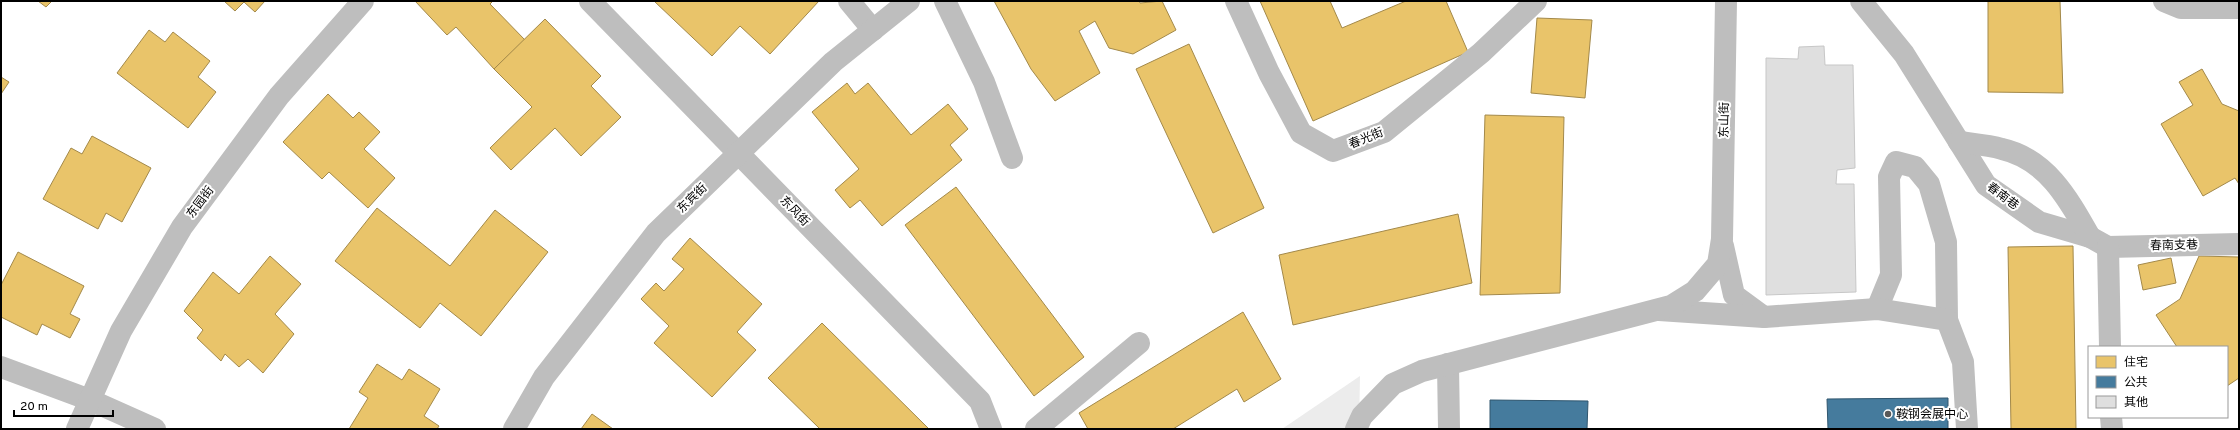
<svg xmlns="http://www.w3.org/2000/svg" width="2240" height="430" font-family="Overpass,'Noto Sans SC',sans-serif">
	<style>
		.green { fill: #ececec }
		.homes { fill: #e9c46a; stroke: #a3894a }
		.public { fill: #457b9d; stroke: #30566e }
		.building { fill: #dfdfdf; stroke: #c7c7c7 }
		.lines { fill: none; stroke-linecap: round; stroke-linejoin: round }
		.minor { stroke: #bebebe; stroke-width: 22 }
		.poi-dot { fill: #595959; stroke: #fff; stroke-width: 1.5 }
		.labels { text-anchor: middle; stroke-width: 4; stroke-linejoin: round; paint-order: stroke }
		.street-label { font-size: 12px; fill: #000; stroke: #fff }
		.poi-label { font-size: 12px; fill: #000; stroke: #fff; text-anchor: start }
	</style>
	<rect width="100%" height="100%" fill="#fff"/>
	<polygon class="green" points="1360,376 1359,429 1282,429"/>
	<g class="homes">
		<polygon points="38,1 52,1 46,7"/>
		<polygon points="224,1 265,1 255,12 244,2 235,11"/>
		<polygon points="415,1 493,1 490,4 525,40 494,69 456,27 447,35"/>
		<polygon points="654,1 819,1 770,54 740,26 712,56"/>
		<polygon points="994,1 1139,1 1140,3 1162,1 1176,30 1133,54 1109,48 1095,21 1079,31 1100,73 1055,101 1031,69"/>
		<polygon points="1260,1 1330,1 1342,28 1406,1 1446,1 1468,52 1313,121"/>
		<polygon points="1988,1 2060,1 2063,93 1988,92"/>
		<polygon points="1537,18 1592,20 1585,98 1531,93"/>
		<polygon points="545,19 601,76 591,86 621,117 581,156 555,128 511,170 490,148 532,107 494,69"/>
		<polygon points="149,30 165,42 173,32 210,61 198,77 216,92 188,128 117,73"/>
		<polygon points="1189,44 1264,208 1213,233 1136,69"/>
		<polygon points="2202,69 2222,104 2239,111 2239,184 2235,178 2203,196 2161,124 2193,105 2179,82"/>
		<polygon points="1,77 9,82 1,94"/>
		<polygon points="847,83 855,94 868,83 911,135 948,104 968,129 950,145 962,160 882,226 860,200 850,208 835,190 859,169 812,112"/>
		<polygon points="328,94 353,118 359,112 380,132 364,149 395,178 368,208 329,172 322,179 283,142"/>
		<polygon points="1485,115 1564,117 1560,293 1480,295"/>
		<polygon points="92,136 151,168 122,222 106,213 98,229 43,199 71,148 82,154"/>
		<polygon points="956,187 1084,357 1034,396 905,225"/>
		<polygon points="377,208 450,266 495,210 548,252 481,336 440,303 420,328 335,261"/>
		<polygon points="1458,214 1472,283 1293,325 1279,255"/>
		<polygon points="690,238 762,304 737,332 756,350 712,397 654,343 669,326 641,299 656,283 664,291 684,269 672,259"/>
		<polygon points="2073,246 2076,429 2011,429 2008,247"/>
		<polygon points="18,252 84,286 70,314 80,319 70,338 42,324 37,335 1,317 1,285"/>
		<polygon points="270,256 301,284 275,314 294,334 263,373 248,359 239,367 225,354 221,361 197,338 203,330 184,311 213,272 239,294"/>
		<polygon points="2199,256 2239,257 2239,378 2227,386 2227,347 2177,347 2156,315 2180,299"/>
		<polygon points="2171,258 2176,283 2143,290 2138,265"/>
		<polygon points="1243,312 1281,379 1244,402 1237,389 1173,429 1088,429 1079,413"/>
		<polygon points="822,323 929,429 820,429 768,378"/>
		<polygon points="377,364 402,380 409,369 440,389 424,416 439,426 437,429 349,429 368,398 359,392"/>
		<polygon points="592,414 613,429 581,429"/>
	</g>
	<g class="public">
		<polygon points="1948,398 1948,429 1828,429 1827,399"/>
		<polygon points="1490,400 1588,401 1587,429 1490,429"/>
	</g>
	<polygon class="building" points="1824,46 1825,65 1853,65 1855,168 1837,170 1836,184 1854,184 1856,292 1766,295 1766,58 1798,59 1799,47"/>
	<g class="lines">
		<g class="minor">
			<polyline points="590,1 980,401 991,429"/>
			<polyline points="849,1 873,30"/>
			<polyline points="945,1 984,82 1012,158"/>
			<polyline points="1236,1 1269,73 1301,133 1333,151 1384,132 1481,53 1536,1"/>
			<polyline points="1861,1 1904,54 1986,185 2039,222 2090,237 2108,247"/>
			<polyline points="2164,1 2181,8 2239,8"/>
			<path d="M 1959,142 C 1973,144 1988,145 2002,149 C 2047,159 2069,200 2090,237"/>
			<polyline points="1723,246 1734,295 1764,317"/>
			<polyline points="2108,247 2239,244"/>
			<polyline points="2108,247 2110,347"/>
			<polyline points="1877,309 1891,275 1889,177 1896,162 1915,167 1929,184 1946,242 1947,320"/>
			<polyline points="1659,310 1764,317 1877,309 1947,320 1963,362 1967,429"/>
			<polyline points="1448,364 1449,429"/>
			<polyline points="1,367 90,400 155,429"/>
			<polyline points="2111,417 2112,429"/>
			<polyline points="77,429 121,331 182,227 279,96 363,1"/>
			<polyline points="514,429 544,377 656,233 833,62 909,1"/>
			<polyline points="1036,429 1139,343"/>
			<polyline points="1356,429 1362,416 1393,384 1422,371 1671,306 1695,291 1718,264 1722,239 1726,1"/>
		</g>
	</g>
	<circle class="poi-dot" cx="1888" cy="414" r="4"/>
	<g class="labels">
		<g class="street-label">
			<text transform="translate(1724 120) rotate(-89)" y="4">东山街</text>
			<text transform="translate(1366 138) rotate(-22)" y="4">春光街</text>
			<text transform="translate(2003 196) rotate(37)" y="4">春南巷</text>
			<text transform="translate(692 198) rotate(-44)" y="4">东宾街</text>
			<text transform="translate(200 202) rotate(-53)" y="4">东园街</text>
			<text transform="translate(795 211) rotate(46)" y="4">东风街</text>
			<text transform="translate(2174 245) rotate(-1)" y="4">春南支巷</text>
		</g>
		<g class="poi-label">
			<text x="1896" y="418">鞍钢会展中心</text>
		</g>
	</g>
	<rect width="2240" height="430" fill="none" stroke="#000000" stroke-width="4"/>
	<rect x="2088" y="346" width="140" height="72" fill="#ffffff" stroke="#999999"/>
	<rect x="2096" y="356" width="20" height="12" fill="#e9c46a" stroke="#999999"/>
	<text x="2124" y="366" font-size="12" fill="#000000">住宅</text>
	<rect x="2096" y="376" width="20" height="12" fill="#457b9d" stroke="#999999"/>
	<text x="2124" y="386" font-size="12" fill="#000000">公共</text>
	<rect x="2096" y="396" width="20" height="12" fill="#dfdfdf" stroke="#999999"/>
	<text x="2124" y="406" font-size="12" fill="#000000">其他</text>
	<path d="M14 410v6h99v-6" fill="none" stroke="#000000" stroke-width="2"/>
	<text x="20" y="410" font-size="12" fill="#000000" stroke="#ffffff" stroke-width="3" paint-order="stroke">20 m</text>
</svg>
